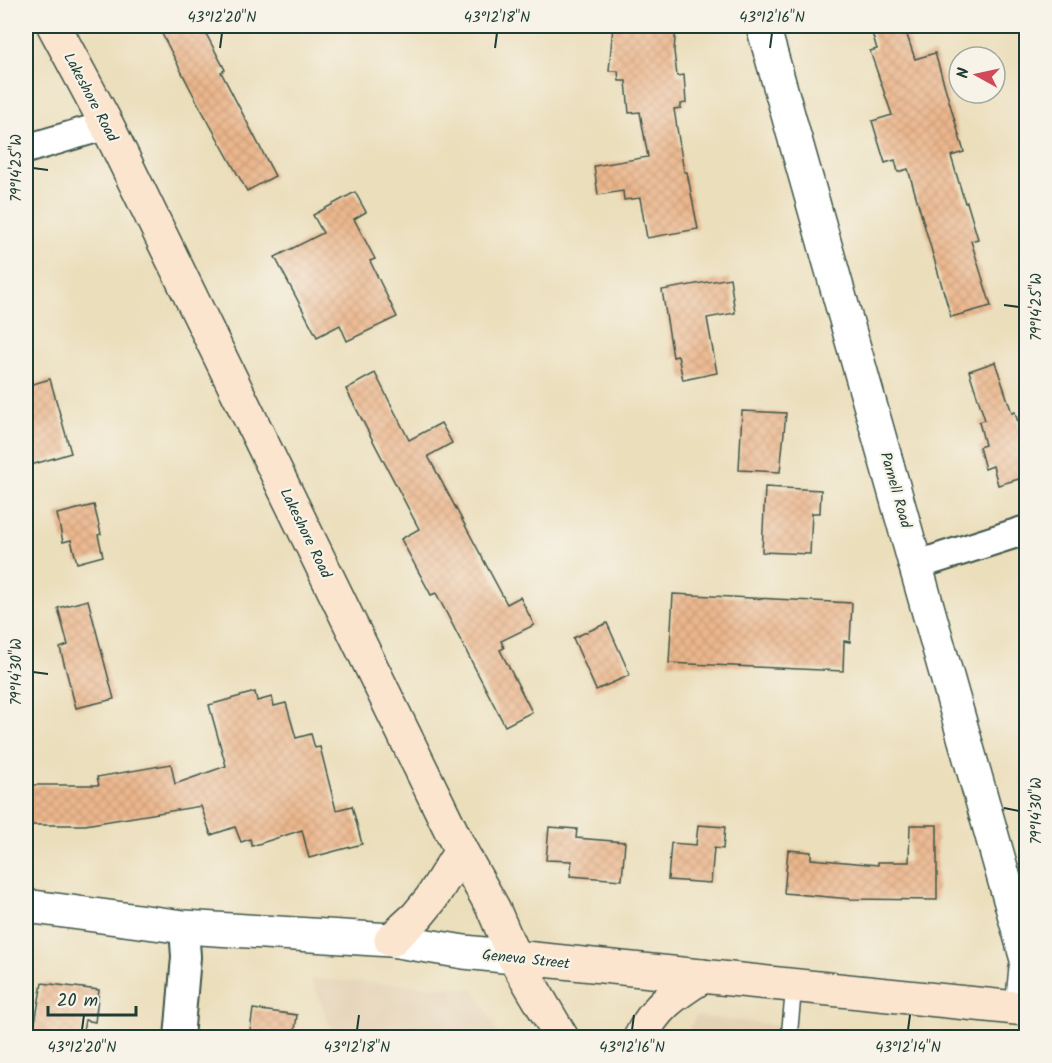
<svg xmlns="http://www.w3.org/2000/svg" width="1052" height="1063" font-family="Kalam,sans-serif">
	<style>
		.built { fill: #e4d2b5 }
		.building { fill: url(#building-cross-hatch) }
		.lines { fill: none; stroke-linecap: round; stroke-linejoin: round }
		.service-casing { stroke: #3e5548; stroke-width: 18 }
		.minor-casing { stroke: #3e5548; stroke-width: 32 }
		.tertiary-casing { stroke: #3e5548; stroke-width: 36 }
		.secondary-casing { stroke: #3e5548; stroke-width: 36 }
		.service { stroke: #fff; stroke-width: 15 }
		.minor { stroke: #fff; stroke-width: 28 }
		.tertiary { stroke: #fff; stroke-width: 33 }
		.secondary { stroke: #fce5cf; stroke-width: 33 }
		.ticks { fill: none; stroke: #1f3d34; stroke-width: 2 }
		.labels { text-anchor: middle; stroke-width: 4.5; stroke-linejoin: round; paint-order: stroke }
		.street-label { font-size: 15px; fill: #1f3d34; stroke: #f7f3e8 }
		.neatline { fill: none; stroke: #1f3d34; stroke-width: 2 }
		.ticks-label { font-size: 15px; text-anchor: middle; fill: #1f3d34 }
	</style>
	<defs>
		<pattern id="building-cross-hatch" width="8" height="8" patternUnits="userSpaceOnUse" patternTransform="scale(1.5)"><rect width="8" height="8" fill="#ebb68c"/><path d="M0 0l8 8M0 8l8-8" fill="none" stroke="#c99d79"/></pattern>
	</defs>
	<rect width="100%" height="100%" fill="#f7f3e8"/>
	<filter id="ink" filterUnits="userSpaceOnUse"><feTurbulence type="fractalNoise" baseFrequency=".0167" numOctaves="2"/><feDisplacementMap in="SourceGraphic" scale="12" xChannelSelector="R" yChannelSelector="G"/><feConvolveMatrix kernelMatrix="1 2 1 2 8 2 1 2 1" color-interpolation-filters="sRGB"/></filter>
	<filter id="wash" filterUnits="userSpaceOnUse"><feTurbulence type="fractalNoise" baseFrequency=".008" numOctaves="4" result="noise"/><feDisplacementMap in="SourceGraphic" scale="24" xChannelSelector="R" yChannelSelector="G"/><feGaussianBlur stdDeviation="1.35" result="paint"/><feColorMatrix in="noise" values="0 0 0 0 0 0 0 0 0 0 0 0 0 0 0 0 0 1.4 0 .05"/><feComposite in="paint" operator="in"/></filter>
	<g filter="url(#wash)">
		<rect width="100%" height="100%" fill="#ebdebb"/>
		<g class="built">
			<polygon points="311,979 475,989 500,1037 335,1037"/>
			<polygon points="696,1016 883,1037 684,1038"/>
		</g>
		<g id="blocks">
			<g class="building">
				<polygon points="158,26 202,26 225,70 221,72 275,176 247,191 196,100"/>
				<polygon points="613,26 676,26 674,51 677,76 684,75 686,103 681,104 681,108 674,109 684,172 687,172 698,229 647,238 640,198 624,200 623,191 598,195 594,166 648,157 640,112 629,113 626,81 619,81 618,71 609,71"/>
				<polygon points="893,26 904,26 915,59 935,53 964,152 951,156 965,203 967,202 978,239 971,241 991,306 951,317 908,169 898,172 895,160 885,163 872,121 892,115 870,51 877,49 872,33"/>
				<polygon points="355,192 366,212 354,219 375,259 370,261 397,317 347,341 340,325 317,337 275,257 323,233 313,215"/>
				<polygon points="730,278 735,313 707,318 717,373 683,380 678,356 673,357 662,290"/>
				<polygon points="995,362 1012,413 1015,412 1026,450 1026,477 998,485 993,466 985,469 979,447 985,445 979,422 985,420 969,371"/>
				<polygon points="375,373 409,440 441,423 452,443 428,456 507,604 520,597 534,625 501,641 504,648 500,650 532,712 505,726 436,593 431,595 401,539 419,529 346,389"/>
				<polygon points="50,379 71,453 31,465 26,445 26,386"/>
				<polygon points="742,411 786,413 780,472 739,470"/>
				<polygon points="765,487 821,490 820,513 812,513 810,554 762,552"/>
				<polygon points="94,505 101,534 98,535 103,556 77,563 71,540 63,542 57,514"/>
				<polygon points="673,594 852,603 850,642 844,641 843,671 669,663"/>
				<polygon points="88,600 114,699 76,708 60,648 68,645 58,608"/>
				<polygon points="607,623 630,675 596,690 573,638"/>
				<polygon points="255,692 257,701 272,697 274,706 286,703 296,738 311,734 315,748 320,747 336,810 352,806 362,844 309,858 302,830 252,846 250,839 241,842 235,827 211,835 201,806 85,825 26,825 26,785 99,785 97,777 171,764 175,784 226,766 209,705"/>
				<polygon points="698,825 725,827 723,849 714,848 711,883 668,880 671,843 696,845"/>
				<polygon points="910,825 937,825 937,900 851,899 784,893 788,850 811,852 811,859 878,865 878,862 909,862"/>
				<polygon points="549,827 577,829 576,838 625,842 622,880 570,876 572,861 546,860"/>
				<polygon points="42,983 99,990 95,1022 85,1020 82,1038 59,1038 33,1034"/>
				<polygon points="253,1009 297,1015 294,1038 249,1038"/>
			</g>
		</g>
	</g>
	<g filter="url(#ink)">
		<use href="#blocks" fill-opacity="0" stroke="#3e5548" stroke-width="1.5"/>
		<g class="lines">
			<g class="service-casing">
				<polyline id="service" points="789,1038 794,985"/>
			</g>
			<g class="minor-casing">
				<g id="minor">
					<polyline points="26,149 107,125"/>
					<polyline points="917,565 1026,530"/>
					<polyline points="179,1038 186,957 184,927"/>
				</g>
			</g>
			<g class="tertiary-casing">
				<g id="tertiary">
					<polyline points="763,26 1026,956"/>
					<polyline points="26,906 184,927 391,940 464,952 514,957"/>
					<polyline points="1022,1008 1026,968"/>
				</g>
			</g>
			<g class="secondary-casing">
				<g id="secondary">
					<polyline points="54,26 107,125 461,851 493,908 514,957 562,1038"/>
					<polyline points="391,940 417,916 431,899 461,851"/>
					<polyline points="514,957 1026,1009"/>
					<path d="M 640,1038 C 656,1006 673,995 703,976"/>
				</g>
			</g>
			<use href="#service" class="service"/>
			<use href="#minor" class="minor"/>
			<use href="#tertiary" class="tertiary"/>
			<use href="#secondary" class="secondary"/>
		</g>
	</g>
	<path class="ticks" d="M 220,48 L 222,33M 495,48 L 497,33M 770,48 L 772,33M 33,168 L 48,170M 1004,305 L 1019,307M 33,672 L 48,674M 1004,808 L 1019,811M 82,1030 L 84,1015M 357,1030 L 359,1015M 632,1030 L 634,1015M 908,1030 L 910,1015"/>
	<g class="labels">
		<g class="street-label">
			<text transform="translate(91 97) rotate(62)" y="5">Lakeshore Road</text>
			<text transform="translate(896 490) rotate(74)" y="5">Parnell Road</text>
			<text transform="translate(306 533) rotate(64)" y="5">Lakeshore Road</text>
			<text transform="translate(526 959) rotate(6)" y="5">Geneva Street</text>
		</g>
	</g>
	<rect width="1052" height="1063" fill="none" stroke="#f7f3e8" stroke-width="66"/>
	<g transform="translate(977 75) rotate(278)"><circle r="28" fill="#f7f3e8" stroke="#a1aaa0" stroke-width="1.5"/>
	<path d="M0-4.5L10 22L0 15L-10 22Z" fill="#d1495b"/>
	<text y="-9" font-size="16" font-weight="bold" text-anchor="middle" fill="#1f3d34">N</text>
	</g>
	<path d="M48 1006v9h88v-9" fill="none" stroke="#1f3d34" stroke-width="3"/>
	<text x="57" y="1006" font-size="18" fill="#1f3d34" stroke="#f7f3e8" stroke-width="4.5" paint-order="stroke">20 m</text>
	<rect x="33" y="33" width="986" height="997" class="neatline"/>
	<g class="ticks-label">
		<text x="222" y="22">43°12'20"N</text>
		<text x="497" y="22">43°12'18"N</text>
		<text x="772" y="22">43°12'16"N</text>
		<text transform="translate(16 168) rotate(-90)" y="5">79°14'25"W</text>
		<text transform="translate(1036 307) rotate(-90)" y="5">79°14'25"W</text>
		<text transform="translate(16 672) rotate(-90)" y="5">79°14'30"W</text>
		<text transform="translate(1036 811) rotate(-90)" y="5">79°14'30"W</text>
		<text x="82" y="1052">43°12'20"N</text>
		<text x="357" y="1052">43°12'18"N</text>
		<text x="632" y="1052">43°12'16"N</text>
		<text x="908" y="1052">43°12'14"N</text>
	</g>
</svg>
